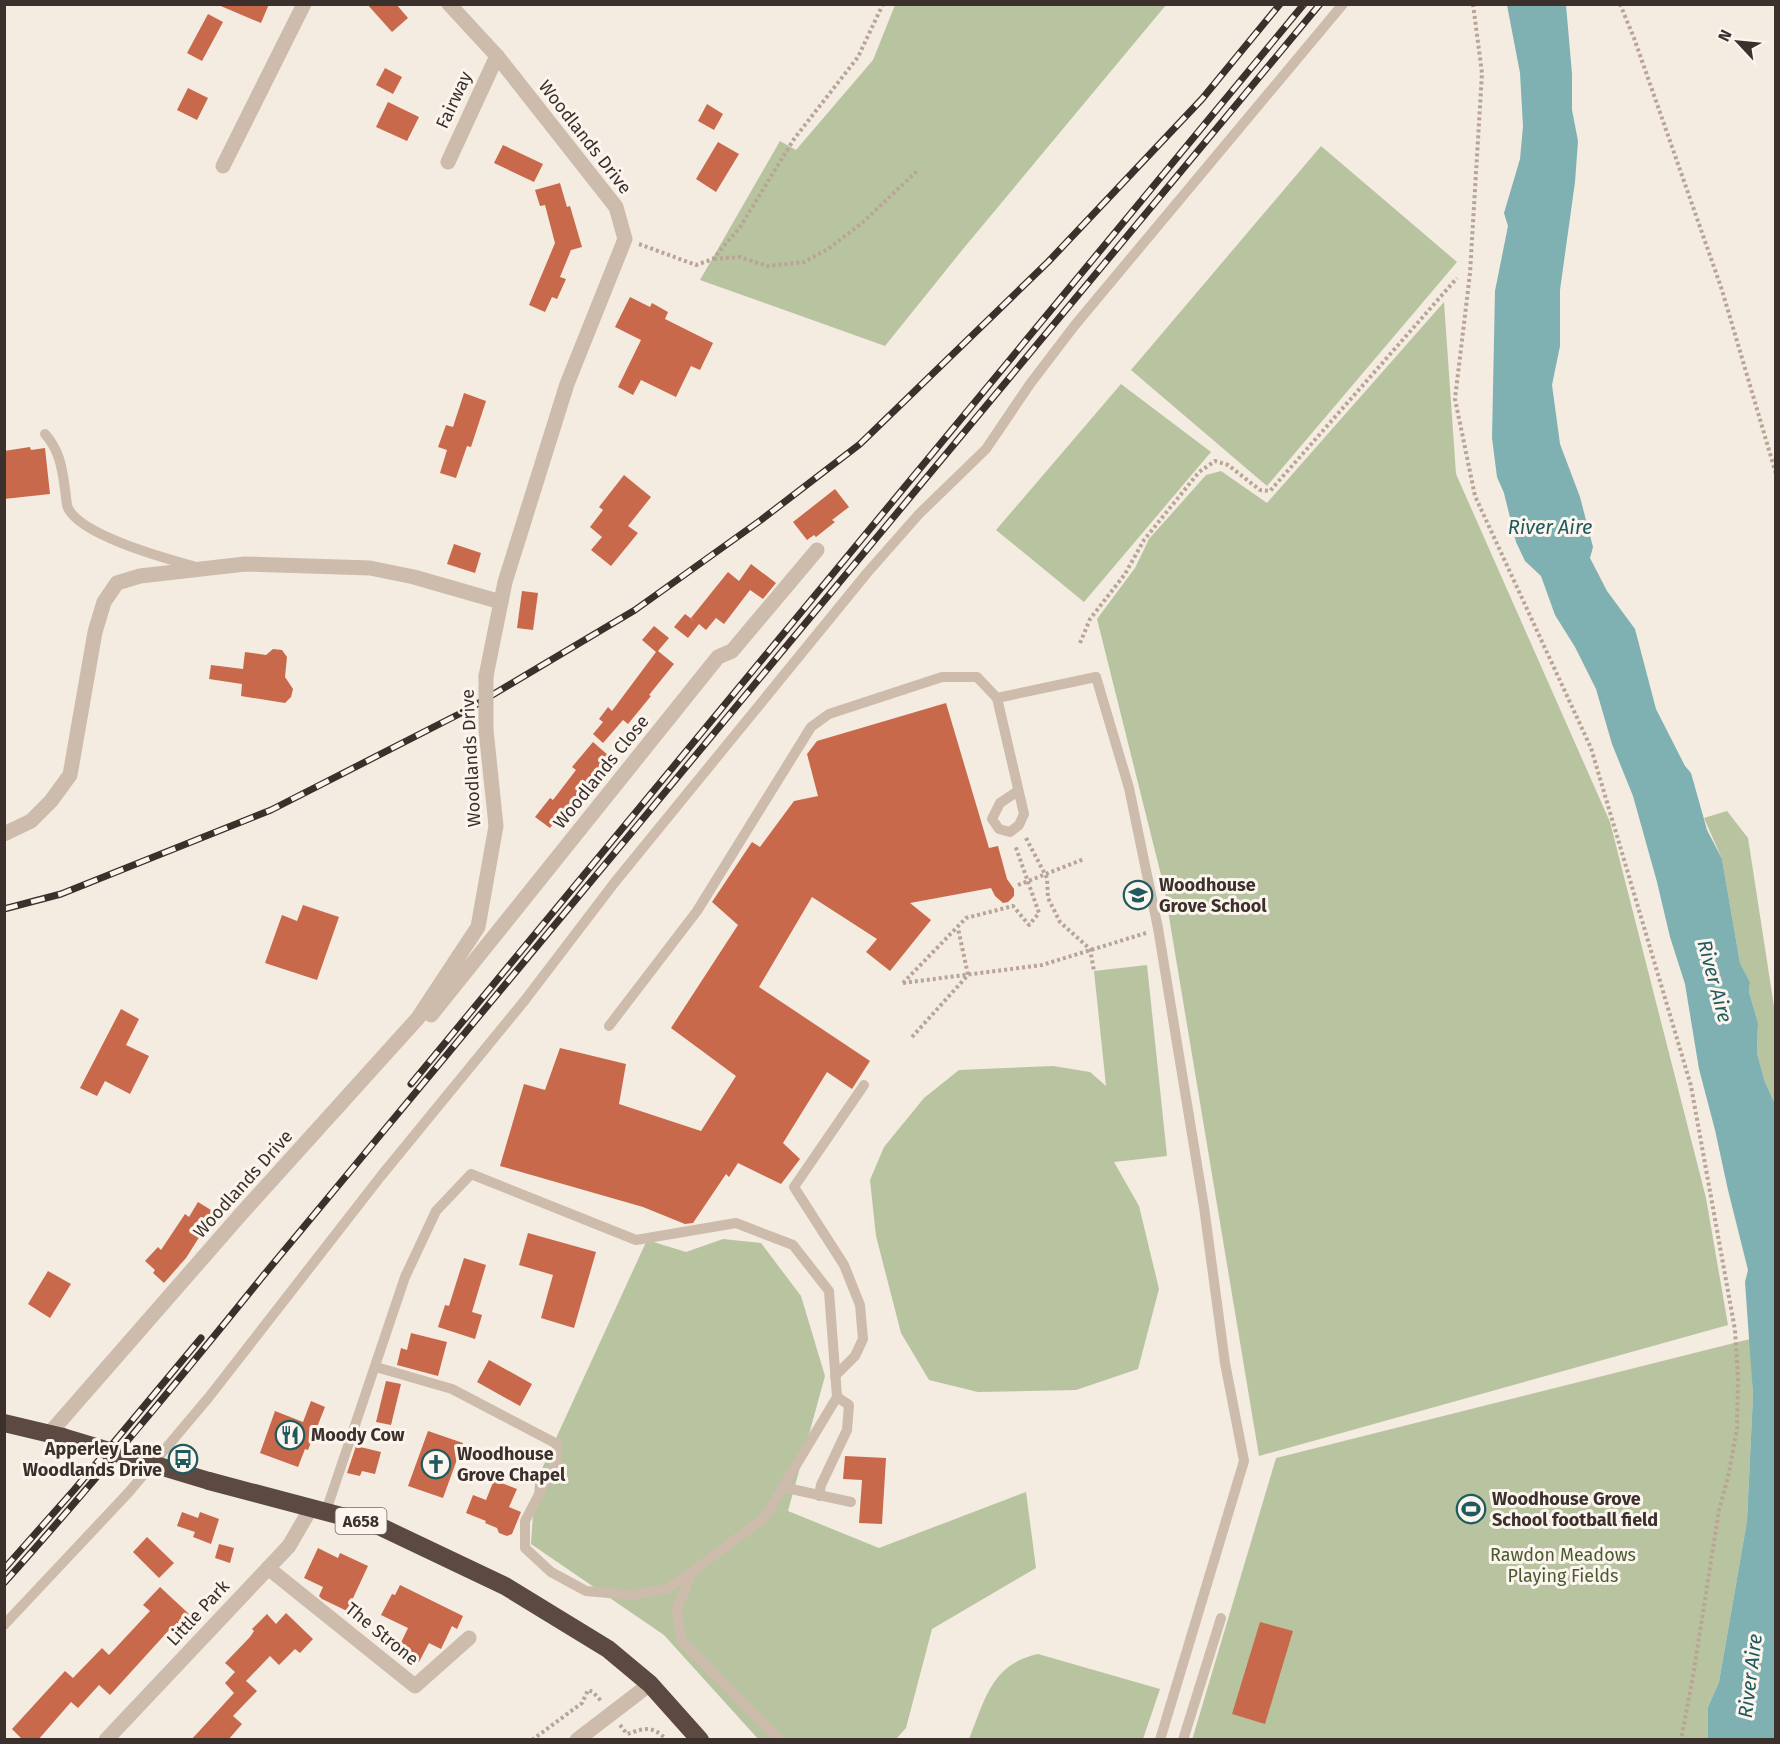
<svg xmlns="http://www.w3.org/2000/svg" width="1780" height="1744" font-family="'Fira Sans',sans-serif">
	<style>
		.green { fill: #b8c4a0 }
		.water { fill: #7fb0b2 }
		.building { fill: #c8694b }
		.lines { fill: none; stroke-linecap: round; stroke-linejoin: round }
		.path { stroke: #b9a596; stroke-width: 4; stroke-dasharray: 3 3; stroke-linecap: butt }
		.lane { stroke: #cdbbac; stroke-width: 10 }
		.street { stroke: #cdbbac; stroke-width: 15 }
		.highway { stroke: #5c4a42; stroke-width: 18 }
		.rail-casing { stroke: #3b302b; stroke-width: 7 }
		.rail { stroke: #fbf5ee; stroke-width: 4.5; stroke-dasharray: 14; stroke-linecap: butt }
		.street-bridge { stroke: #cdbbac; stroke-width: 15 }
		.highway-bridge { stroke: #5c4a42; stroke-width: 18 }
		.labels { text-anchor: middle; stroke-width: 6; stroke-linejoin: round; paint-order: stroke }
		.shield { fill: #fbf5ee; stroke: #756b66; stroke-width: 1.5 }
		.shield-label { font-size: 16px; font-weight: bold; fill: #3b302b }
		.street-label { font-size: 18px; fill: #3b302b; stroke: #fbf5ee }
		.poi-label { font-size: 18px; font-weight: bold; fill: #3b302b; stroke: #fbf5ee; text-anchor: start }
		.park-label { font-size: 18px; fill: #4a5a2e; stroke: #fbf5ee }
		.water-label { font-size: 20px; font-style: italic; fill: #1f5a5e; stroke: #fbf5ee }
	</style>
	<rect width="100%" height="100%" fill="#f4ebe1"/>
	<g class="green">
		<polygon points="895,5 1166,5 963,249 885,346 700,280 780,141 796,150 873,60"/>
		<polygon points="1321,146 1457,262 1267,486 1131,370"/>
		<polygon points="1444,302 1456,474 1610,822 1706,1198 1728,1325 1259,1456 1164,887 1097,619 1135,568 1149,539 1206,475 1221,471 1267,503"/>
		<polygon points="1121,384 1211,452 1084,602 996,530"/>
		<polygon points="1727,811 1748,838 1775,1013 1775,1104 1765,1082 1757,1053 1758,1023 1749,992 1750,982 1740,963 1722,859 1704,818"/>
		<polygon points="1147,965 1167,1156 1114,1162 1139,1206 1159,1289 1138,1369 1076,1390 978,1392 929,1380 901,1333 876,1236 870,1180 884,1147 924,1098 959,1070 1053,1066 1090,1072 1106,1086 1094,971"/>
		<polygon points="723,1239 761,1243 801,1296 825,1376 788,1511 879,1548 1026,1492 1036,1568 932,1629 906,1728 896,1739 759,1740 664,1635 531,1544 535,1484 647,1240 686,1252"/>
		<polygon points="1750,1339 1753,1395 1747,1521 1719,1682 1708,1707 1708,1739 1192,1740 1276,1458"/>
		<path d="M 1038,1654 L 1160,1689 L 1143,1739 L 969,1739 C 985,1700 991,1664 1038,1654 Z"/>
	</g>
	<polygon class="water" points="1507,5 1566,5 1572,74 1572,110 1578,141 1575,182 1560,290 1560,346 1552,385 1560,444 1580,497 1593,547 1590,558 1607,591 1635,629 1656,709 1685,766 1691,773 1707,830 1722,859 1740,963 1750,982 1749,992 1758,1023 1757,1053 1765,1082 1775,1104 1775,1739 1708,1739 1708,1707 1719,1682 1747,1521 1753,1395 1745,1282 1748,1270 1728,1190 1715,1130 1699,1069 1685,984 1670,937 1657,882 1633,796 1612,744 1596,689 1575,647 1555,615 1541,576 1525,561 1516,542 1504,493 1497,477 1492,438 1495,291 1508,226 1504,213 1520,159 1523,126 1520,73"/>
	<g class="building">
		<polygon points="216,4 269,4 261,23"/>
		<polygon points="367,4 396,4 408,18 392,32"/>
		<polygon points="208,14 223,22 202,61 187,53"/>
		<polygon points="385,68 402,77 393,94 376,85"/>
		<polygon points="188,88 208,98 197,120 177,110"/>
		<polygon points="388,102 419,117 407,141 376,127"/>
		<polygon points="707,104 723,114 714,130 698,121"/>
		<polygon points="718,142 739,154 716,192 696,179"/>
		<polygon points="503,145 543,164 534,182 494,163"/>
		<polygon points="560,183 567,207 570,206 582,247 571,250 560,277 566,279 557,299 552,297 545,312 529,305 555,243 545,205 540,206 535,190"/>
		<polygon points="630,297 650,307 652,303 668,312 665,319 713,343 700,370 691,366 676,397 641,380 633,395 618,387 641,340 615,327"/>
		<polygon points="464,393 486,401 471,447 467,446 456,478 440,473 447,450 438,447 446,425 453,427"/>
		<polygon points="30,447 31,450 45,448 50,494 4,499 4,451"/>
		<polygon points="624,475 651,497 628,526 638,533 611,566 591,550 602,537 590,527 603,510 599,507"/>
		<polygon points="835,489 849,507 832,520 835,522 816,537 814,535 807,540 793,522"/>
		<polygon points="454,544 481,553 475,573 447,564"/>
		<polygon points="751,564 776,583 763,599 750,590 724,624 716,618 706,630 699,624 688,638 674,627 685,614 696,622 691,618 728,572 739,581"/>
		<polygon points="522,591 538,593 533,630 517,628"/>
		<polygon points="654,626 669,638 658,651 674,664 649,695 651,696 628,724 623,720 603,743 593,734 603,722 599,719 608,707 612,711 656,652 642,640"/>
		<polygon points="273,649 282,650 287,657 285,677 293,689 291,697 285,703 241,696 242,684 209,679 211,665 243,669 245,652 266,655"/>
		<polygon points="946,703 989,848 998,846 1007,879 1014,889 1014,896 1008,902 1003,903 995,896 991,888 910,903 931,920 890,971 866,952 877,939 812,897 759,987 870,1061 852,1089 827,1072 783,1143 800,1159 781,1184 738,1163 729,1177 726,1174 693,1223 685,1224 643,1207 500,1166 524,1084 545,1090 560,1048 626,1064 619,1104 701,1131 736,1076 671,1028 738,925 712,902 752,842 760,847 794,801 818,796 807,754 817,741"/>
		<polygon points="593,742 609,756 585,785 588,788 569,813 564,810 550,828 535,817 550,798 553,800 576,770 572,767"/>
		<polygon points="303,905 339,917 317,980 265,963 282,915 297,921"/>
		<polygon points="121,1009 139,1019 126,1045 149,1056 130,1094 105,1081 97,1096 80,1088"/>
		<polygon points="198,1202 219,1215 209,1230 205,1228 186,1258 164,1283 153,1273 155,1270 145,1261 158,1247 161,1250 185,1214 189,1217"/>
		<polygon points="528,1233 596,1252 574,1328 541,1318 553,1275 519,1265"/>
		<polygon points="464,1258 486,1265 472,1312 482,1315 475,1339 438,1327 445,1305 449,1306"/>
		<polygon points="48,1271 71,1284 50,1318 28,1304"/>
		<polygon points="411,1333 447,1342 438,1376 397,1365 401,1348 407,1350"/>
		<polygon points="489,1360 532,1384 520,1406 477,1382"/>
		<polygon points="386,1381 401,1384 391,1425 376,1422"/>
		<polygon points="311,1401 325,1407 308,1450 305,1449 298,1467 260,1453 275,1411 303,1422"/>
		<polygon points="428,1431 463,1443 443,1498 408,1486"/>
		<polygon points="356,1446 381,1452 375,1474 362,1471 360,1476 347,1473"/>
		<polygon points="845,1456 886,1458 882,1524 859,1523 862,1480 843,1479"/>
		<polygon points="494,1480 517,1489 509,1507 521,1512 512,1534 507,1536 499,1533 497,1528 485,1523 486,1521 466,1513 473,1495 486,1500"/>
		<polygon points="182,1512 198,1518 200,1512 219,1519 211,1544 193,1537 195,1532 177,1526"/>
		<polygon points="147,1537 174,1563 159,1578 133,1552"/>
		<polygon points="219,1544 234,1548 230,1563 215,1558"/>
		<polygon points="318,1548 338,1558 340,1553 368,1566 347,1611 322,1599 319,1596 323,1587 304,1578"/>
		<polygon points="400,1585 463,1616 457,1629 452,1626 441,1649 429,1643 419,1662 397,1651 408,1628 381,1615 392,1594 395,1595"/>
		<polygon points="160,1587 189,1614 173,1631 170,1629 110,1695 99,1685 78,1708 71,1702 38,1740 23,1740 12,1729 65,1671 73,1678 102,1648 109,1655 150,1611 143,1605"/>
		<polygon points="286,1613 313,1639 300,1653 295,1649 279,1665 270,1656 246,1681 257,1691 233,1716 242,1724 228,1740 191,1740 234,1693 225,1683 235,1672 225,1663 250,1637 254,1631 252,1629 267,1614 276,1624"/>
		<polygon points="1260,1622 1293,1631 1265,1724 1232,1714"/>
	</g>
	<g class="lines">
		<g class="path">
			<polyline points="1473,4 1482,73 1470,273 1455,399 1475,496 1591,748 1691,1086 1735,1330 1738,1379 1737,1429 1728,1477 1719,1510 1693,1676 1681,1740"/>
			<polyline points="1620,4 1634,38 1722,290 1776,474"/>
			<polyline points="639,244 696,265 713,259 740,227 794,139 858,57 883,4"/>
			<polyline points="714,259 740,257 767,266 804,262 828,249 862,223 918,170"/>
			<polyline points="1080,643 1090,619 1125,574 1144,540 1199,472 1215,461 1228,465 1260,490 1270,491 1457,278"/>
			<polyline points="1026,838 1047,878 1048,898 1060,922 1090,949 1094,971"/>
			<polyline points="1018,885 1084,859"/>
			<polyline points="903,983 966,918 1013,906 1029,925 1039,913 1015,845"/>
			<polyline points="903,983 1042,965 1146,933"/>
			<polyline points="912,1037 968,975 958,928"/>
			<path d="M 620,1725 L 627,1734 C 645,1728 652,1725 667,1740"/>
			<polyline points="532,1740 582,1703 588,1690 593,1692 602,1702"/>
		</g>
		<g class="lane">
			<path d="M 45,434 C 60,451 62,468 65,489 C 66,495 66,503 68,508 C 81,536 168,559 196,567"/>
			<polyline points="997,698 1024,814 1019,825 1010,832 999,829 992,819 1000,803 1018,791"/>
			<polyline points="609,1026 697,911 811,727 829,714 942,677 977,677 997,698 1096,677 1129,788 1158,928 1204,1207 1225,1363 1244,1461 1160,1740"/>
			<polyline points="376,1367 452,1389 557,1444 557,1460 525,1521 525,1548 551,1572 586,1591 631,1595 667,1589 692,1572"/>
			<polyline points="835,1376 855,1356 863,1339 860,1305 844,1265 794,1187 864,1085"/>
			<polyline points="782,1487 851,1502"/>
			<polyline points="819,1496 821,1485 847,1430 849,1405 837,1397"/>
			<polyline points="326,1511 405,1277 436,1211 471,1174 636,1240 736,1223 793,1245 829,1291 837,1397 765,1517 692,1572 677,1609 681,1640 780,1740"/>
			<polyline points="4,1625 129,1492 209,1397 381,1176 525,1000 615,882 867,573 919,514 986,449 1030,384 1075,325 1343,4"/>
			<polyline points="1183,1740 1221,1618"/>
		</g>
		<g class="street">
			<polyline points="449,4 497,56 616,207 625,239 567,384 505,582 486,676"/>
			<polyline points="448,162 497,56"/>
			<polyline points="223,166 304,4"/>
			<polyline points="4,834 31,821 51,801 70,775 95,632 104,602 117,583 140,576 245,564 370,568 414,577 501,602"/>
			<polyline points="431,1015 718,657 732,651 817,550"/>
			<polyline points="49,1434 241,1214 418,1018 478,927 496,826 486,730"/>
			<polyline points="268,1568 415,1686 469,1638"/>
			<polyline points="106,1740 289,1546 311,1508"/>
			<polyline points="577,1740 650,1684"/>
		</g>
		<g class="highway">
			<polyline points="4,1423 63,1437"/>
			<polyline points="209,1481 379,1526 505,1586 608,1649 650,1684 700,1740"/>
		</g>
		<g class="rail-casing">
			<g id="rail">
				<polyline points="4,909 61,894 271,810 467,710 635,610 761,520 860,444 1048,262 1202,99 1280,4"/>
				<polyline points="411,1084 1304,4"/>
				<polyline points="4,1569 74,1490 201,1338"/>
				<path d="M 4,1583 C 94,1483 179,1380 263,1276 L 1320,4"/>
			</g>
		</g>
		<use href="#rail" class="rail"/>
		<polyline class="street-bridge" points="486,676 486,730"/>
		<polyline class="highway-bridge" points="63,1437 209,1481"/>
	</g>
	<defs>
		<g id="school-ring" transform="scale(1.5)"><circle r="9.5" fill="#fbf5ee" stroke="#1f5a5e" stroke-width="1.5"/><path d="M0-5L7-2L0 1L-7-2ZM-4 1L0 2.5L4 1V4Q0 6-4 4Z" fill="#1f5a5e"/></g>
		<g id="restaurant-ring" transform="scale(1.5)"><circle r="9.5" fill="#fbf5ee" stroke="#1f5a5e" stroke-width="1.5"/><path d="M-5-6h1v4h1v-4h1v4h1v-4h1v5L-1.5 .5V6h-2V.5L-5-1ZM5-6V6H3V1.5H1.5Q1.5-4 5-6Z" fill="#1f5a5e"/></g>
		<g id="bus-ring" transform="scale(1.5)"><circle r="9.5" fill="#fbf5ee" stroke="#1f5a5e" stroke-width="1.5"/><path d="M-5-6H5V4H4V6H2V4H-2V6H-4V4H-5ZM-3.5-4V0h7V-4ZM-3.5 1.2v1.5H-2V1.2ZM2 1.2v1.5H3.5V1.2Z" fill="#1f5a5e"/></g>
		<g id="church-ring" transform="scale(1.5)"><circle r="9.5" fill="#fbf5ee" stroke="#1f5a5e" stroke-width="1.5"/><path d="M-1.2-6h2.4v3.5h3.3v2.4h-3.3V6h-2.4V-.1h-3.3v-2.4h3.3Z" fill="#1f5a5e"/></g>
		<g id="stadium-ring" transform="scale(1.5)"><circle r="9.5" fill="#fbf5ee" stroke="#1f5a5e" stroke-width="1.5"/><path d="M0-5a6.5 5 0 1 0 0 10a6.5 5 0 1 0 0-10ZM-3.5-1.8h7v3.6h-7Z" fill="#1f5a5e"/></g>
	</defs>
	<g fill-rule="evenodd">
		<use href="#school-ring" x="1138" y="895"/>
		<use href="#restaurant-ring" x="290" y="1435"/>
		<use href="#bus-ring" x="183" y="1459"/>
		<use href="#church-ring" x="436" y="1464"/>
		<use href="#stadium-ring" x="1471" y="1509"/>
	</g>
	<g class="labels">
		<rect class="shield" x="335.5" y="1508" width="51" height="26" rx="4.5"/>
		<g class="shield-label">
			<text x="361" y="1527">A658</text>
		</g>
		<g class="street-label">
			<text transform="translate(454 100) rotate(-65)" y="6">Fairway</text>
			<text transform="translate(585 137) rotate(52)" y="6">Woodlands Drive</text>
			<text transform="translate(471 758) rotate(-93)" y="6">Woodlands Drive</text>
			<text transform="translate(601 772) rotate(-51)" y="6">Woodlands Close</text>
			<text transform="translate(243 1184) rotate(-48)" y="6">Woodlands Drive</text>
			<text transform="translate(198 1613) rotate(-47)" y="6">Little Park</text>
			<text transform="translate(382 1634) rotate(39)" y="6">The Strone</text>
		</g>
		<g class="poi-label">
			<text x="1159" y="891">Woodhouse<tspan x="1159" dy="21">Grove School</tspan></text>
			<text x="311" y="1441">Moody Cow</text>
			<text x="162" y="1455" text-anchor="end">Apperley Lane<tspan x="162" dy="21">Woodlands Drive</tspan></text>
			<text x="457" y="1460">Woodhouse<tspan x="457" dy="21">Grove Chapel</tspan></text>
			<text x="1492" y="1505">Woodhouse Grove<tspan x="1492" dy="21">School football field</tspan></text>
		</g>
		<g class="park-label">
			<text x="1563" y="1561">Rawdon Meadows<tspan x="1563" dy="21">Playing Fields</tspan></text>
		</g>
		<g class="water-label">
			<text x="1550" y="534">River Aire</text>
			<text transform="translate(1715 981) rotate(75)" y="7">River Aire</text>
			<text transform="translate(1750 1676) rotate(-83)" y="7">River Aire</text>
		</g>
	</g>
	<rect width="1780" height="1744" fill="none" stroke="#3b302b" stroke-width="12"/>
	<g transform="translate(1738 42) rotate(296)" stroke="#fbf5ee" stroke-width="4.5" paint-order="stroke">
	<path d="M0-4.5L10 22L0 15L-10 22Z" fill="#3b302b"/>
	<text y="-9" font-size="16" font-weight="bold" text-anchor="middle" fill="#3b302b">N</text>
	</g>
</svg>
